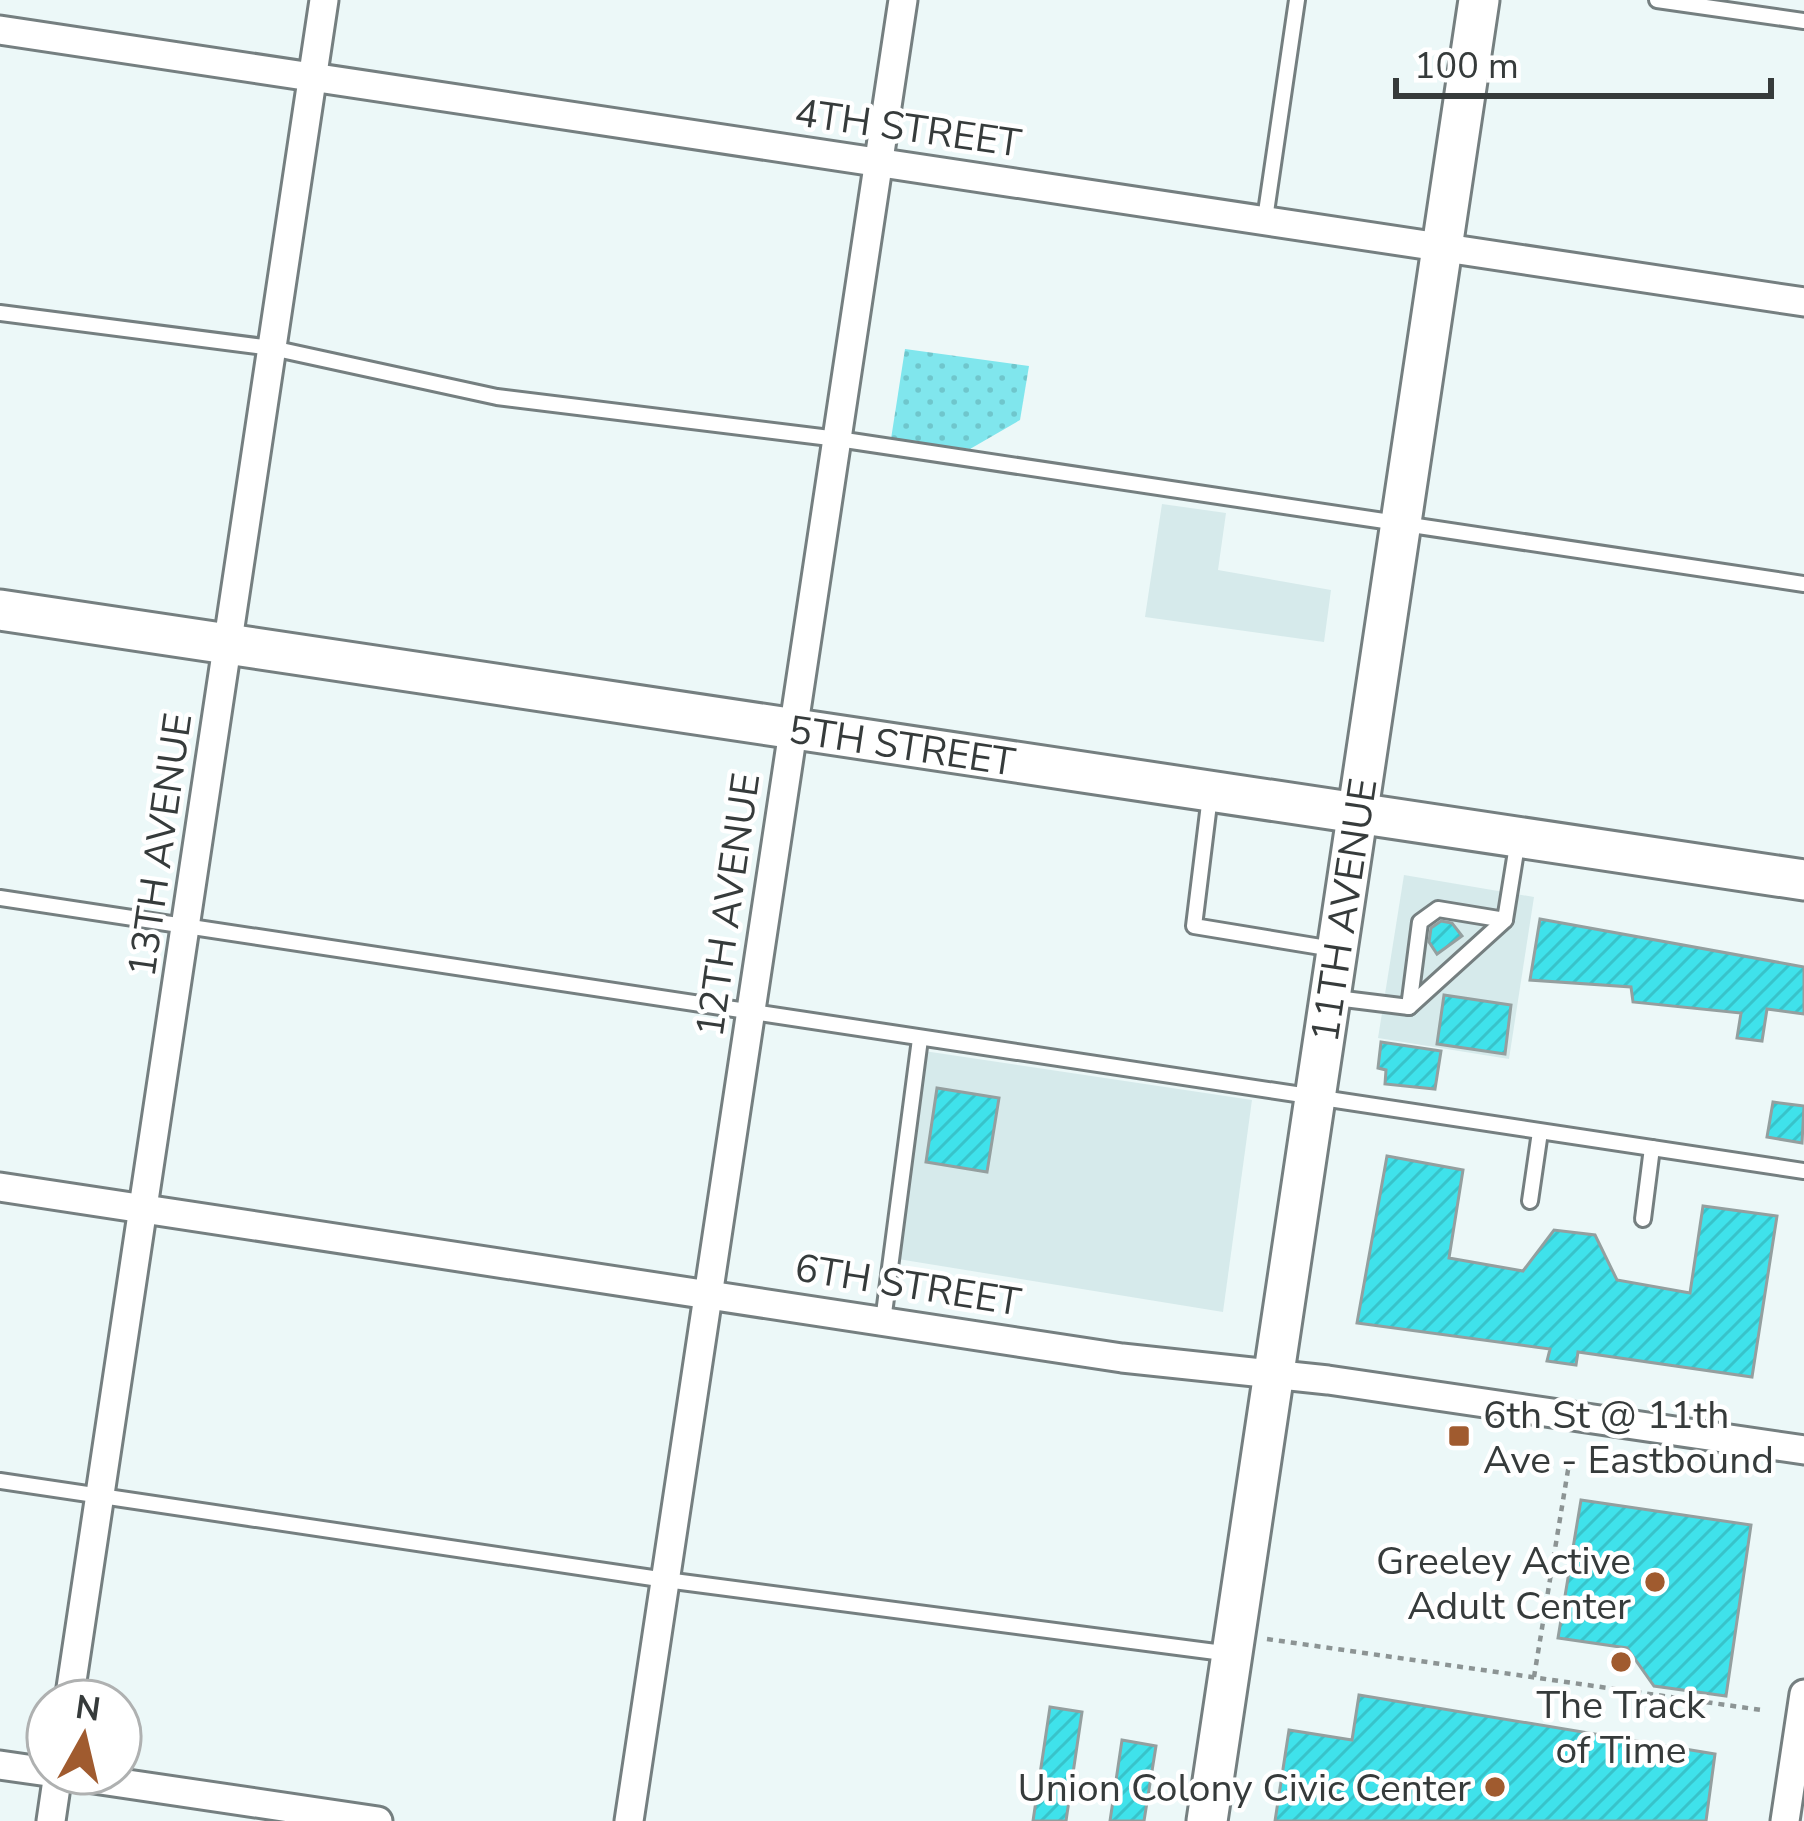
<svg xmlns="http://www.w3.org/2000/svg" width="1804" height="1821" font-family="'Nunito Sans',sans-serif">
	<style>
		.built { fill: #d6eaeb }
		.grass { fill: url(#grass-dots) }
		.building { fill: url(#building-hatch); stroke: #949f9f; stroke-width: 3 }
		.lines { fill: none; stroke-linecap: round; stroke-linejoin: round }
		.lane-casing { stroke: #757f80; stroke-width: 20 }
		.street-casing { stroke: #757f80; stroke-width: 33 }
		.secondary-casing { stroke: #757f80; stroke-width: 45 }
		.path { stroke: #8c9494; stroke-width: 4.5; stroke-dasharray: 6 6; stroke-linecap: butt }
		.lane { stroke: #fff; stroke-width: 14 }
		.street { stroke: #fff; stroke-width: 27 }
		.secondary { stroke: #fff; stroke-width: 39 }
		.poi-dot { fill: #a05b2f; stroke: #fff; stroke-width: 4.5 }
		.labels { text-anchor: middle; stroke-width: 9; stroke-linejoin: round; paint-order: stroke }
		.street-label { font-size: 39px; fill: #363b3b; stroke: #fff }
		.poi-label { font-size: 39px; fill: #363b3b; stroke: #fff; text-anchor: end }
	</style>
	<defs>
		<pattern id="grass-dots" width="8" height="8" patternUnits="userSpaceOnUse" patternTransform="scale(3)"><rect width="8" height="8" fill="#80e6ed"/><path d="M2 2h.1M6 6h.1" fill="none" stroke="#6fc6cc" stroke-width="1.8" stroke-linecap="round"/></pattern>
		<pattern id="building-hatch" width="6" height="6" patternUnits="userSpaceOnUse" patternTransform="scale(3)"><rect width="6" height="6" fill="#3fe2eb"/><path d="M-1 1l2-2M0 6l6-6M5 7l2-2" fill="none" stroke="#38c3ca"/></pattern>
	</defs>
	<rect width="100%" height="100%" fill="#ecf8f8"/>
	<g class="built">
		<polygon points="1162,504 1226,513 1218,570 1331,590 1324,642 1145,617"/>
		<polygon points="1404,875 1534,897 1509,1059 1378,1038"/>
		<polygon points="924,1051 1252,1100 1223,1312 892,1258"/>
	</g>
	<polygon class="grass" points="905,349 1029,366 1020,420 970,449 891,439"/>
	<g class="building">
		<polygon points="1540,919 1804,967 1804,1014 1767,1009 1762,1041 1737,1038 1741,1013 1633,1002 1631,987 1530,980"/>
		<polygon points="1441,921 1452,923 1462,936 1437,954 1429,942 1431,928"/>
		<polygon points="1444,995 1511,1005 1505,1054 1437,1044"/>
		<polygon points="1381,1042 1441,1051 1435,1089 1385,1084 1386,1070 1378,1068"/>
		<polygon points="937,1088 999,1098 987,1172 926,1162"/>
		<polygon points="1773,1102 1804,1106 1802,1143 1767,1137"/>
		<polygon points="1387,1156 1463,1170 1449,1258 1523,1271 1554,1230 1595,1235 1617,1280 1690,1293 1703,1206 1777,1216 1752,1377 1578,1352 1576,1365 1547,1361 1550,1349 1357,1323"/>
		<polygon points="1581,1500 1751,1525 1726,1696 1654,1686 1627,1648 1558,1638"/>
		<polygon points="1359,1695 1715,1754 1706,1821 1275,1821 1289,1730 1352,1740"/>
		<polygon points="1050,1707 1082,1712 1066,1821 1033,1821"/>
		<polygon points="1122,1740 1156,1746 1144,1821 1110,1821"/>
	</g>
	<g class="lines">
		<g class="lane-casing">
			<g id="lane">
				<polyline points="1657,0 1804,21"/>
				<polyline points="1265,219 1297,0"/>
				<polyline points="0,313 272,348 497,397 838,439 1804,584"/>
				<polyline points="1210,796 1194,926 1333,949"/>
				<polyline points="0,898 1804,1171"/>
				<polyline points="1336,998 1409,1007 1420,922 1438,909 1505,920 1518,839"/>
				<polyline points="1409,1007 1505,920"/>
				<polyline points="1530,1201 1540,1132"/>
				<polyline points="1643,1219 1652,1148"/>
				<polyline points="883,1321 920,1039"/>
				<polyline points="0,1481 666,1580 1231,1654"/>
			</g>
		</g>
		<g class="street-casing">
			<g id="street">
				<polyline points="0,30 1804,302"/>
				<polyline points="0,1187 1122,1358 1328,1380 1804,1450"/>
				<polyline points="69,1701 324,0"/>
				<polyline points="0,1765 48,1772"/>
				<polyline points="53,1773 378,1821"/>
				<polyline points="51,1821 58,1773"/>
				<polyline points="629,1821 903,0"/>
				<polyline points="1785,1821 1804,1694"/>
			</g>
		</g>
		<g class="secondary-casing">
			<g id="secondary">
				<path id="s1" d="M 0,610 L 1804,880"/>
				<path id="s2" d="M 1207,1821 L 1479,0"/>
			</g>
		</g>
		<g class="path">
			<polyline points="1267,1639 1761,1710"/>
			<polyline points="1534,1677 1568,1470 1577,1458"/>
		</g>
		<use href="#lane" class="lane"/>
		<use href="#street" class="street"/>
		<use href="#secondary" class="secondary"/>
	</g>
	<g class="poi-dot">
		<rect x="1447" y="1424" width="24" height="24" rx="6"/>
		<circle cx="1655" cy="1582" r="12"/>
		<circle cx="1621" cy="1662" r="12"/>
		<circle cx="1495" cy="1787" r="12"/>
	</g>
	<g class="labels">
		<g class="street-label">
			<text transform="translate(908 127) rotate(8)" y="14">4TH STREET</text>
			<text dy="14" stroke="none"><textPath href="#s1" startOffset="912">5TH STREET</textPath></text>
			<text transform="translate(159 845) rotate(-82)" y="14">13TH AVENUE</text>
			<text transform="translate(727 905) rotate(-82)" y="14">12TH AVENUE</text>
			<text dy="14" stroke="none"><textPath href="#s2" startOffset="921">11TH AVENUE</textPath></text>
			<text transform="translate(908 1284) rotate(9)" y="14">6TH STREET</text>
		</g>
		<g class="poi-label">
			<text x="1483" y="1428" text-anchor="start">6th St @ 11th<tspan x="1483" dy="45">Ave - Eastbound</tspan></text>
			<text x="1631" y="1574">Greeley Active<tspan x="1631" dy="45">Adult Center</tspan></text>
			<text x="1621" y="1718" text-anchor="middle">The Track<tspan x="1621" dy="45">of Time</tspan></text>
			<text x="1471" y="1801">Union Colony Civic Center</text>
		</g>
	</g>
	<g transform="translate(84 1737) rotate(8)"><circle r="57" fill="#ffffff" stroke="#afb1b1" stroke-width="3"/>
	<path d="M0-9L21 45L0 30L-21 45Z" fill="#a05b2f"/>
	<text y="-18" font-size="33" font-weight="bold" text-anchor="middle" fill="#363b3b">N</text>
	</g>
	<path d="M1396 78v18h375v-18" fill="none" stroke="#363b3b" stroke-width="6"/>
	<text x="1414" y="78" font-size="36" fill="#363b3b" stroke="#ffffff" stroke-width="9" paint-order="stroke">100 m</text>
</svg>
